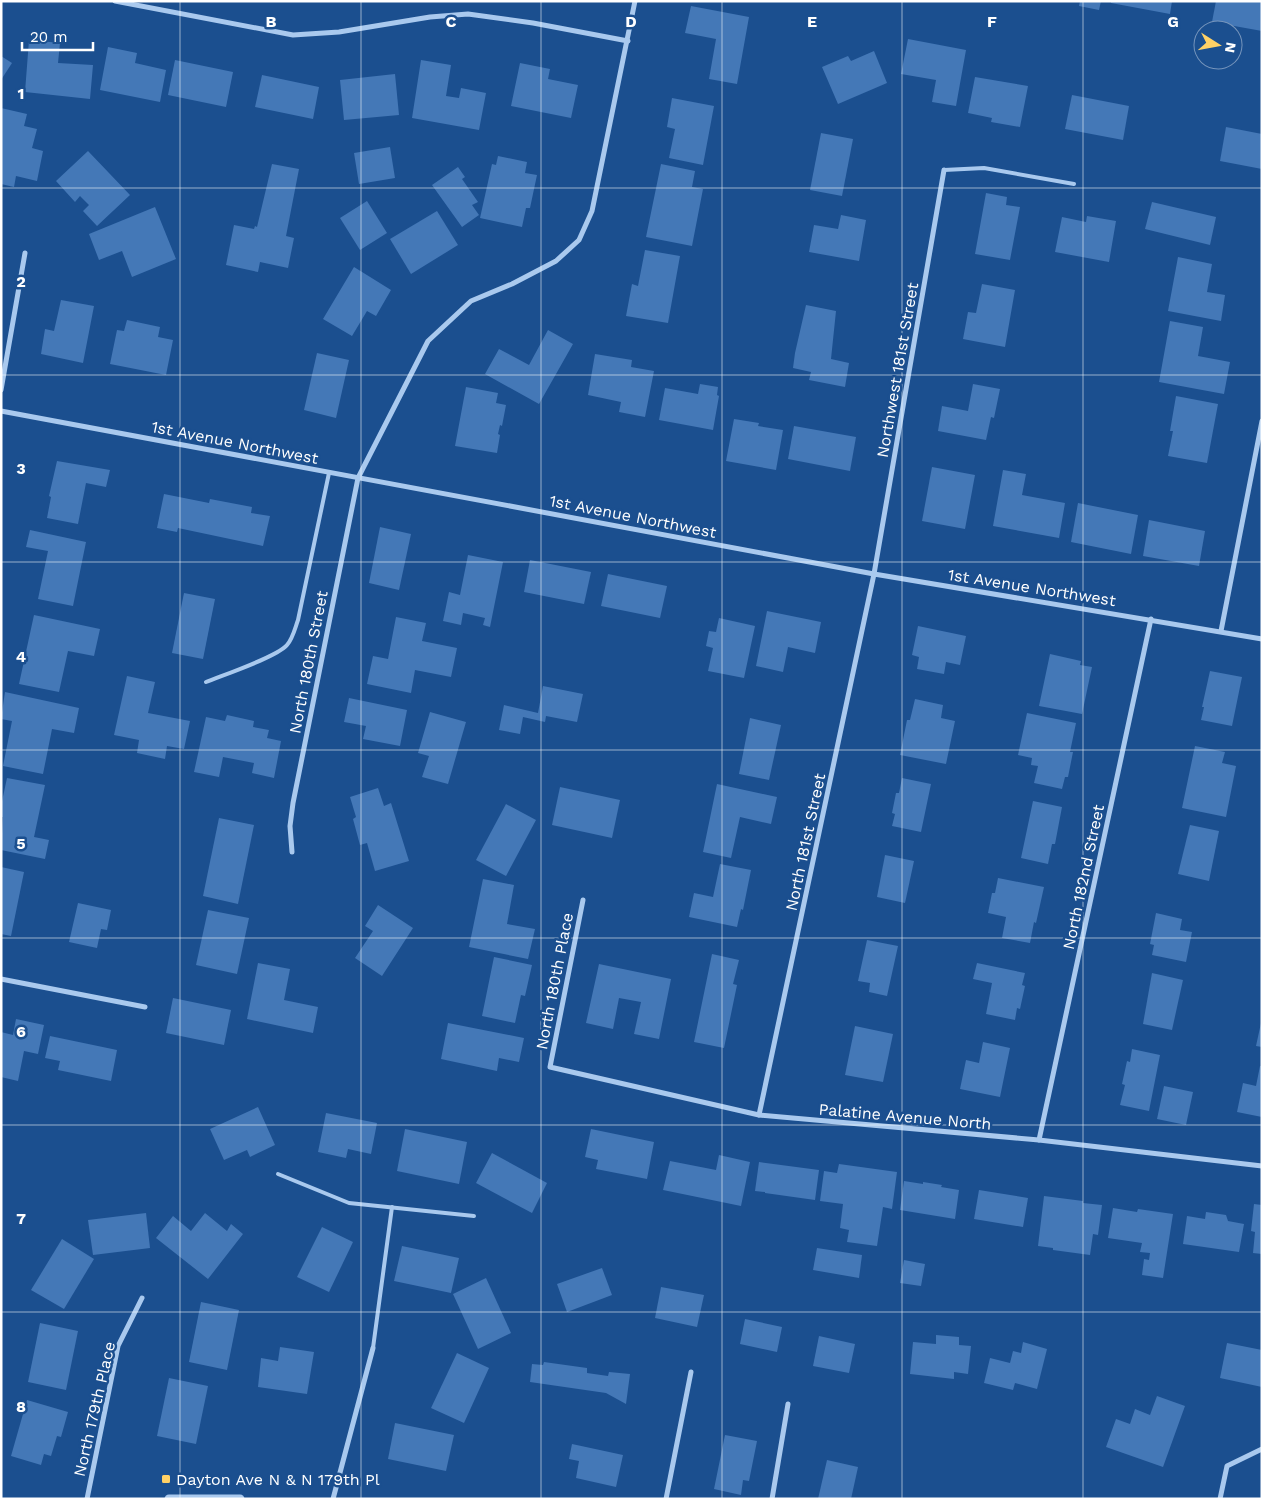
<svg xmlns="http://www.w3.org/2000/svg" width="1263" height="1500" font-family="'Work Sans',sans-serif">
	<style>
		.building { fill: #4478b7 }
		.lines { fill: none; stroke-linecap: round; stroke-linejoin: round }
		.service { stroke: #a9c9ee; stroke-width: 4 }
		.minor { stroke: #a9c9ee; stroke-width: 5 }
		.tertiary { stroke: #a9c9ee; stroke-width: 9 }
		.grid { fill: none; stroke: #fff; stroke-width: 1; stroke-opacity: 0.55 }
		.poi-dot { fill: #ffd166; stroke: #1b4f8f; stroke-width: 2 }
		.labels { text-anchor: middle; stroke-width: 5; stroke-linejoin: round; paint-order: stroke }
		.street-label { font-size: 16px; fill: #fff; stroke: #1b4f8f }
		.poi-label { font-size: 16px; fill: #fff; stroke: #1b4f8f; text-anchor: start }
		.grid-label { font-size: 16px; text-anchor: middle; font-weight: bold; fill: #fff; stroke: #1b4f8f; stroke-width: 5; stroke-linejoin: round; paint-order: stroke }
	</style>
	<rect width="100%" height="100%" fill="#1b4f8f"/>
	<g class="building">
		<polygon points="1080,1 1101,1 1099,10 1079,6"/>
		<polygon points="1111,1 1172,1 1170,14 1111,3"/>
		<polygon points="1216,1 1262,1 1262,31 1212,22"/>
		<polygon points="691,6 749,17 737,84 709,79 716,39 685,33"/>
		<polygon points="908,39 966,50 956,106 932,102 936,80 901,74"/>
		<polygon points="29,40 60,43 58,63 93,65 90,99 25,92"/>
		<polygon points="108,47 137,53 135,63 166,70 160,102 100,90"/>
		<polygon points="874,51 887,83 838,104 822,67 848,56 851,61"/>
		<polygon points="1,56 12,63 1,80"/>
		<polygon points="175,60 233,72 226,107 168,95"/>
		<polygon points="421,60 451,65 446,96 459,98 461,88 486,93 479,130 412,118"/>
		<polygon points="520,63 550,69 548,79 578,85 571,118 511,106"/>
		<polygon points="395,74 399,115 344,120 340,80"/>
		<polygon points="262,75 319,87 313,119 255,107"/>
		<polygon points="975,77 1028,86 1020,127 991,122 992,118 968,113"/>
		<polygon points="1072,95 1129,106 1123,140 1065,129"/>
		<polygon points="672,98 714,106 703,165 669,158 675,129 667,127"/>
		<polygon points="1,108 27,114 24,126 37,129 32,148 43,151 37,181 16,176 14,187 1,184"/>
		<polygon points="1226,127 1262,134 1262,169 1220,161"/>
		<polygon points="821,133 853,139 842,196 810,190"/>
		<polygon points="390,147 395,178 359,184 354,153"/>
		<polygon points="88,151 130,195 97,226 83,211 89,205 80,196 75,202 56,181"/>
		<polygon points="498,156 527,162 525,173 537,175 530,208 526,208 522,227 480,218 492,164 496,165"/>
		<polygon points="272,164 299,169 286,236 294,238 288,268 260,262 258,272 226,265 234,225 254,229 255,226 257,227"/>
		<polygon points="661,164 695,171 692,187 703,189 692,246 646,237"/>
		<polygon points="458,167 465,177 462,179 478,202 472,205 479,215 462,227 432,185"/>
		<polygon points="986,193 1007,197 1006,205 1020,207 1010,260 975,254"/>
		<polygon points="367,201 387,233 360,250 340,218"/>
		<polygon points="1152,202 1216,217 1210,245 1145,229"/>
		<polygon points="155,207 176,259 132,277 122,251 99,260 89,234"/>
		<polygon points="437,211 458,245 411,274 390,239"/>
		<polygon points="841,215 866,220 859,261 809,252 814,225 838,229"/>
		<polygon points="1087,216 1116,221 1109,262 1055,252 1062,217 1086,222"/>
		<polygon points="645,250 680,256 668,323 626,316 632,284 638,286"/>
		<polygon points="1178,257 1212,264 1207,292 1225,295 1221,321 1168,311"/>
		<polygon points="354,267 391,290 376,316 367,311 352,336 323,319"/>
		<polygon points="982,284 1015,290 1005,347 963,339 968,312 976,313"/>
		<polygon points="61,300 94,306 83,363 41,354 45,329 54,331"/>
		<polygon points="806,305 836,311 831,359 849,363 845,387 809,380 811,372 793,368 795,353"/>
		<polygon points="127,320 160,327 158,337 173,340 166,375 110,364 117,330 124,331"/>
		<polygon points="1170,321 1203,327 1198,356 1230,362 1224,394 1159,382"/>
		<polygon points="548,330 573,344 539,404 485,374 499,349 529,365"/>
		<polygon points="317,353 349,360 336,418 304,410"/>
		<polygon points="595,354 632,360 631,367 654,371 645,417 619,412 621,402 588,395"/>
		<polygon points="700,384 718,387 717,395 719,396 713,430 659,420 665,388 698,394"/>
		<polygon points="973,384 1000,389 994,418 991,417 986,440 938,431 942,406 968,411"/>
		<polygon points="466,387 498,393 496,403 506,405 502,426 500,425 498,434 500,435 497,453 455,446"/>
		<polygon points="1176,396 1218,404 1207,463 1168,456 1173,431 1170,431"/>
		<polygon points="734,419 759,423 758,426 783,430 776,470 726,461"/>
		<polygon points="794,426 856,437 850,471 788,459"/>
		<polygon points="57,461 110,470 106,487 86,483 78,524 47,518 51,497 49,496"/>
		<polygon points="932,467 975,475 965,529 922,521"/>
		<polygon points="1003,470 1026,474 1022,495 1065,503 1059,538 993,526"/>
		<polygon points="164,494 209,503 210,499 252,507 251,513 270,516 263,546 178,528 177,532 157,528"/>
		<polygon points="1078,503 1138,515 1131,554 1071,542"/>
		<polygon points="1149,520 1205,531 1199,566 1143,556"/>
		<polygon points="380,527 411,534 399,590 369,583"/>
		<polygon points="30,530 86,542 73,606 38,599 48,551 26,547"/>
		<polygon points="468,555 503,562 490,627 483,625 485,618 463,613 461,625 443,621 449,592 460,595"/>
		<polygon points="530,560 591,572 584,604 524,592"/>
		<polygon points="608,574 667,586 660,618 601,606"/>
		<polygon points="184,593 215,599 203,659 172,653"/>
		<polygon points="767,611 821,622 815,653 788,647 783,672 756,666"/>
		<polygon points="34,615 100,629 94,656 68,651 59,692 19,684"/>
		<polygon points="396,617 426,623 422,641 457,648 451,677 415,670 411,693 367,684 373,656 388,659"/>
		<polygon points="719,618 755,626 744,678 708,671 713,648 706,646 709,631 716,632"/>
		<polygon points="918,626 966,636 960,665 946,662 944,674 917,669 919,657 912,655"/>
		<polygon points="1050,654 1081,661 1080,665 1092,667 1082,714 1039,706"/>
		<polygon points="1210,671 1242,677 1232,726 1201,720 1204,707 1202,707"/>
		<polygon points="127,676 155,682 148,713 190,721 184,749 167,746 165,759 137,753 139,740 114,735"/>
		<polygon points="543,686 583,694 577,722 546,716 545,722 523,717 520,734 499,730 504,705 538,713"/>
		<polygon points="5,692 79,708 74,733 52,729 43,774 3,766 12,721 1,719"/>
		<polygon points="349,698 407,710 400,746 363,739 366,726 344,722"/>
		<polygon points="915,699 943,705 941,718 955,721 946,764 900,755 907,720 910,720"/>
		<polygon points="430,712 466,722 448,784 422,777 429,756 418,753"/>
		<polygon points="1027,713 1076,723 1070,752 1073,752 1068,777 1065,777 1062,789 1034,783 1038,766 1031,765 1032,758 1018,755"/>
		<polygon points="227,715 254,721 253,727 269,730 267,738 281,741 274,778 252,773 254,763 223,757 219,777 194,772 206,717 225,721"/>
		<polygon points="750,718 781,725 769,780 739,774"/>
		<polygon points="1195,746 1225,752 1222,763 1236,766 1226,817 1182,808"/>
		<polygon points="7,778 45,785 34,837 49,840 45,859 1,850 3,817 1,817 1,806"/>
		<polygon points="902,778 931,784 921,832 892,826 895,814 892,813 896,793 899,793"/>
		<polygon points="717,784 777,797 771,824 740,817 731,858 703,852"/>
		<polygon points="560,787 620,800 612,838 552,825"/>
		<polygon points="378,788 384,806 391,803 409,861 375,871 367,843 360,845 353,819 356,817 350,797"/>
		<polygon points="1033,801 1062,807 1055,844 1052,844 1048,864 1021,858"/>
		<polygon points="506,804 536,820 506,876 476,860"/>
		<polygon points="219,818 254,825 238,904 203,896"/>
		<polygon points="1190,825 1219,831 1209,881 1178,874"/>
		<polygon points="885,855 914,861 905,903 877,897"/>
		<polygon points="720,864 751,870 743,910 741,909 737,927 689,917 694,893 713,897"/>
		<polygon points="1,867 24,872 11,936 1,934"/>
		<polygon points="998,878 1044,887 1036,923 1034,922 1030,943 1002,938 1006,917 988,913 992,893 995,893"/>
		<polygon points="483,879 514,885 507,924 535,929 528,959 469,947"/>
		<polygon points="78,903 111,910 107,930 101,929 97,948 69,942"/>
		<polygon points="378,905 413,928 382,976 355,958 373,931 365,926"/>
		<polygon points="208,910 249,918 237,974 196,965"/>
		<polygon points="1156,913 1182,919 1180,930 1192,932 1186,962 1152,955 1154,945 1150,944"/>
		<polygon points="867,940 898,946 887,996 869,992 870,983 858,981"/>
		<polygon points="712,954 739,960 733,984 737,985 724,1048 694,1042"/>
		<polygon points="494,957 532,965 525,996 521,995 515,1023 482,1016"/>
		<polygon points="258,963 290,969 284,1000 318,1007 313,1033 247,1019"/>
		<polygon points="977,963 1025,973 1022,985 1025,986 1020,1009 1017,1008 1015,1020 986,1014 992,983 973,979"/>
		<polygon points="599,964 671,979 659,1039 634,1034 641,1002 619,998 613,1029 586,1023"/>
		<polygon points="1152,973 1183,980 1172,1030 1143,1024"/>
		<polygon points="173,998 231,1010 224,1045 166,1033"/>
		<polygon points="16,1019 44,1025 38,1054 24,1051 18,1081 1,1077 1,1032 13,1035"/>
		<polygon points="448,1023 524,1038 519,1062 499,1058 497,1071 441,1059"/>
		<polygon points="1261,1023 1262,1023 1262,1047 1256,1046"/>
		<polygon points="855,1026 893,1034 883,1082 845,1075"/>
		<polygon points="50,1036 117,1050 111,1081 58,1070 60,1061 45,1058"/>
		<polygon points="983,1042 1010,1048 1000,1097 960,1089 966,1060 979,1063"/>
		<polygon points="1132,1049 1160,1055 1149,1111 1120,1105 1125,1085 1122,1084 1127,1061 1130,1062"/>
		<polygon points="1260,1066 1262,1066 1262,1117 1237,1112 1243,1083 1256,1086"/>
		<polygon points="1164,1086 1193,1092 1186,1125 1157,1119"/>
		<polygon points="258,1107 275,1145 250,1157 247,1150 224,1160 210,1129"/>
		<polygon points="326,1113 377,1123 371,1154 348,1149 346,1158 318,1152"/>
		<polygon points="405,1129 467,1142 459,1184 397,1171"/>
		<polygon points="591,1129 654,1142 647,1179 596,1169 598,1160 585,1157"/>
		<polygon points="492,1153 547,1183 532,1213 476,1183"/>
		<polygon points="719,1155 750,1162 741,1206 663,1190 670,1161 716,1170"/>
		<polygon points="759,1162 819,1170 815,1200 765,1193 765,1192 755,1191"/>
		<polygon points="839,1164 897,1172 892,1209 883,1207 877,1246 847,1242 849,1230 840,1228 843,1204 820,1201 824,1171 837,1173"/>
		<polygon points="904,1181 923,1184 923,1182 942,1185 941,1187 959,1190 955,1219 900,1210"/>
		<polygon points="979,1190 1028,1198 1023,1227 974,1219"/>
		<polygon points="1044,1196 1083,1201 1083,1203 1102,1205 1098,1235 1093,1234 1090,1255 1053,1250 1053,1248 1038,1246"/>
		<polygon points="1254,1204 1262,1205 1262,1254 1253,1253 1255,1232 1251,1231"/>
		<polygon points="1113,1208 1137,1212 1138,1209 1173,1214 1163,1278 1142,1275 1144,1259 1149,1260 1150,1253 1140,1252 1142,1243 1108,1238"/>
		<polygon points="1206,1212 1226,1215 1228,1221 1244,1224 1239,1252 1183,1244 1187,1216 1205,1219"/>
		<polygon points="146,1213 150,1248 93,1255 88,1220"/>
		<polygon points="205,1213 227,1231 231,1224 243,1234 208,1279 156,1238 173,1216 191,1231"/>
		<polygon points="322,1227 353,1242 329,1292 297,1277"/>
		<polygon points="62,1239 94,1259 64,1309 31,1290"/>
		<polygon points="402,1246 459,1258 451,1293 394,1281"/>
		<polygon points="817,1248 862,1255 859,1278 813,1270"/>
		<polygon points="904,1260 925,1264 921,1286 900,1283"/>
		<polygon points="602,1268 612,1295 567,1312 557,1284"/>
		<polygon points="486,1278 511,1333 478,1349 453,1294"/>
		<polygon points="661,1287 704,1295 697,1327 655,1318"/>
		<polygon points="201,1302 239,1310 227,1370 189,1362"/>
		<polygon points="745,1319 782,1327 777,1352 740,1344"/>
		<polygon points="40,1323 78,1331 66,1390 28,1382"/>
		<polygon points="936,1335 959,1337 959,1345 971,1346 968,1374 954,1372 954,1379 910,1374 913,1342 936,1344"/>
		<polygon points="819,1336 855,1344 849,1373 813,1366"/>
		<polygon points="1023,1342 1047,1349 1037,1389 1015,1383 1013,1390 984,1383 990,1358 1010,1363 1013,1351 1021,1353"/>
		<polygon points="1227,1343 1262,1350 1262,1387 1220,1378"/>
		<polygon points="280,1347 314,1352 307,1394 258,1387 261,1358 278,1361"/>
		<polygon points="457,1353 489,1368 464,1423 431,1408"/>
		<polygon points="544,1362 587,1368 587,1373 608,1376 609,1372 630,1374 626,1404 606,1393 530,1382 532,1364 543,1365"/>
		<polygon points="169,1378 208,1386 196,1444 157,1436"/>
		<polygon points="1157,1396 1185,1406 1163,1467 1106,1447 1116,1419 1130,1424 1135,1409 1150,1415"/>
		<polygon points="27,1400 68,1412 61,1437 57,1436 51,1456 44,1454 41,1465 11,1456"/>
		<polygon points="395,1423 454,1435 446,1471 388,1459"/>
		<polygon points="725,1435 757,1441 749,1481 743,1480 741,1495 714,1489"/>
		<polygon points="572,1444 623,1455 616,1487 576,1478 579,1461 569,1459"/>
		<polygon points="827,1460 858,1467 851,1499 818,1499"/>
	</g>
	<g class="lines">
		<g class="service">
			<polyline points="944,170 984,168 1074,184"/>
			<path d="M 206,682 C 223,675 277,657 287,645 C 293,638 295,628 298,620 L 329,473"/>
			<polyline points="278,1174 349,1203 474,1216"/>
			<polyline points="373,1348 392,1207"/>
		</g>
		<g class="minor">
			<polyline points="115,1 293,35 339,32 430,17 468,14 533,23 628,41"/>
			<polyline points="1,390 25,253"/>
			<polyline points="1,411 874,574 1262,639"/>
			<polyline points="1221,631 1262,421"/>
			<polyline points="292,852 290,826 293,803 358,478 428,341 471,301 512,284 556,261 579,240 592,211 635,1"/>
			<polyline points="583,900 550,1067 759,1115 1039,1140 1262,1166"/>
			<polyline points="1,979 145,1007"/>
			<polyline points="759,1115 874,574 944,170"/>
			<polyline points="1039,1140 1151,619"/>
			<polyline points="87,1499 118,1346 142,1298"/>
			<polyline points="333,1499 373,1348"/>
			<polyline points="666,1499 691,1372"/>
			<polyline points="772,1499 788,1404"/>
			<polyline points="1220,1499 1227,1466 1262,1449"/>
		</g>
		<polyline class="tertiary" points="169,1499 240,1499"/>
	</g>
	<path class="grid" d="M 180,1 L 180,1499M 361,1 L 361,1499M 541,1 L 541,1499M 722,1 L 722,1499M 902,1 L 902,1499M 1083,1 L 1083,1499M 1,188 L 1262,188M 1,375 L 1262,375M 1,562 L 1262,562M 1,750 L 1262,750M 1,938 L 1262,938M 1,1125 L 1262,1125M 1,1312 L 1262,1312"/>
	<rect class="poi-dot" x="161" y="1474" width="10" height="10" rx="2.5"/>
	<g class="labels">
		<g class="street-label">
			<text transform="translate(897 370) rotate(-80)" y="6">Northwest 181st Street</text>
			<text transform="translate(235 442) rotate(11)" y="6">1st Avenue Northwest</text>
			<text transform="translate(633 516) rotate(11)" y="6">1st Avenue Northwest</text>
			<text transform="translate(1032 587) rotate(9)" y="6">1st Avenue Northwest</text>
			<text transform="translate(308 662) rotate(-79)" y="6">North 180th Street</text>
			<text transform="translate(805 842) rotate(-78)" y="6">North 181st Street</text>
			<text transform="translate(1083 877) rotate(-78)" y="6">North 182nd Street</text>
			<text transform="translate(554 981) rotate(-79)" y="6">North 180th Place</text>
			<text transform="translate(905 1116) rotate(5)" y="6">Palatine Avenue North</text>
			<text transform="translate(94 1409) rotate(-77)" y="6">North 179th Place</text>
		</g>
		<g class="poi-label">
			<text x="176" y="1485">Dayton Ave N &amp; N 179th Pl</text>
		</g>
	</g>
	<g class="grid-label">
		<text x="271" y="27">B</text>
		<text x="451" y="27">C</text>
		<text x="631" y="27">D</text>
		<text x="812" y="27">E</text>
		<text x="992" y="27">F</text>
		<text x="1173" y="27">G</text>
		<text x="21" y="99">1</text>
		<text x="21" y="287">2</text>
		<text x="21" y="474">3</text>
		<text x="21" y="662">4</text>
		<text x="21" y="849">5</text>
		<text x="21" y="1037">6</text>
		<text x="21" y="1224">7</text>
		<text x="21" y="1412">8</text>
	</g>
	<rect width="1263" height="1500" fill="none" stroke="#ffffff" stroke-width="5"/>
	<g transform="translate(1218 45) rotate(101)"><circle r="24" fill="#1b4f8f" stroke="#7695bc"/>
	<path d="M0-4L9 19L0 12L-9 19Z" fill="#ffd166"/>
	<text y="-8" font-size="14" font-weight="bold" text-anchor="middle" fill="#ffffff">N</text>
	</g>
	<path d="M22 42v8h71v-8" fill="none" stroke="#ffffff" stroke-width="2.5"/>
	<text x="30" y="42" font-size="15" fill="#ffffff" stroke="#1b4f8f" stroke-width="4" paint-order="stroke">20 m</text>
</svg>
